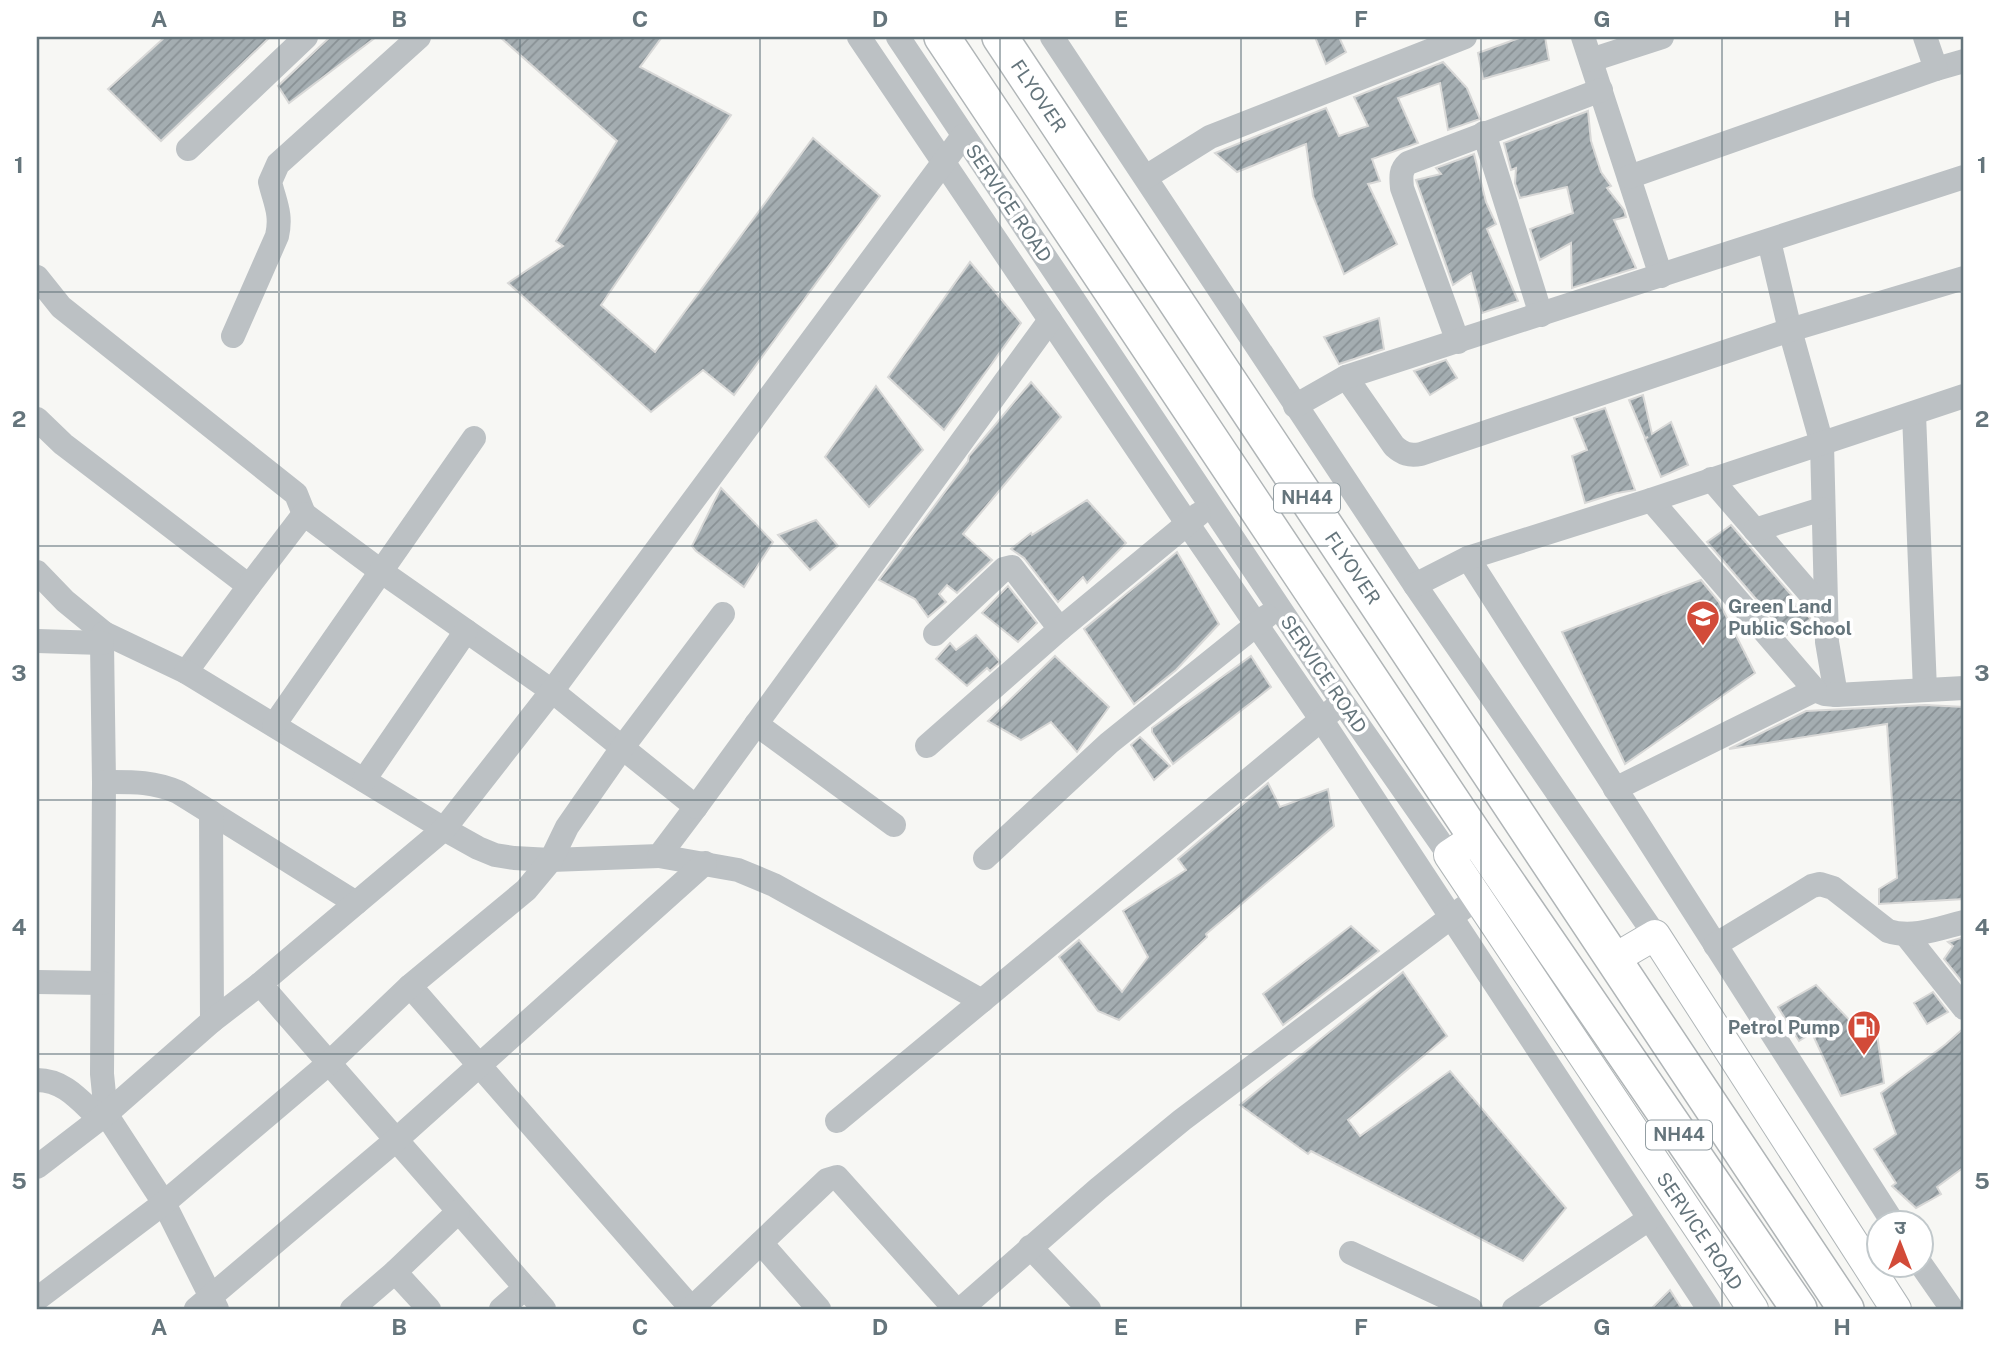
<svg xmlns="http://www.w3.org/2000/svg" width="2001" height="1346" font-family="'Public Sans','Noto Sans Devanagari',sans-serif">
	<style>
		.building { fill: url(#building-hatch); stroke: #d8d8d7; stroke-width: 2 }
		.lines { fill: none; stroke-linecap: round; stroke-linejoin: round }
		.major-casing { stroke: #b0b6b8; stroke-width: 32 }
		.highway-casing { stroke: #b0b5b7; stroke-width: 38 }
		.minor { stroke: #bcc1c4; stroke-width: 24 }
		.major { stroke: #fff; stroke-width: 30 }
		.highway { stroke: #fff; stroke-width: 35 }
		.grid { fill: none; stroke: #65757c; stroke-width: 2; stroke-opacity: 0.55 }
		.labels { text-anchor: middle; stroke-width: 7; stroke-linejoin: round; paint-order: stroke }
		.shield { fill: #fff; stroke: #939ea3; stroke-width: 2 }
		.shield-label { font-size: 18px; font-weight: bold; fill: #65757c }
		.street-label { font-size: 19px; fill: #65757c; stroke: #fff }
		.poi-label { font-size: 19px; font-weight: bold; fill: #65757c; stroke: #fff; text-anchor: start }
		.neatline { fill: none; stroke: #65757c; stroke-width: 2.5 }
		.grid-label { font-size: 23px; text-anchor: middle; font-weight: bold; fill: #65757c }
	</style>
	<defs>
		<pattern id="building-hatch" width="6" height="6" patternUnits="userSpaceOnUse" patternTransform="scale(1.75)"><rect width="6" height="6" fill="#a4adb1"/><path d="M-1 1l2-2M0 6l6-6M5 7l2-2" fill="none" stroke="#899195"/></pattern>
	</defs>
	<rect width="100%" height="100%" fill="#f7f7f4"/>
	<g class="building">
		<polygon points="165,37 270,37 161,141 108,89"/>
		<polygon points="330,37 376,37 289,103 278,86"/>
		<polygon points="500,37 662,37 640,67 731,115 601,305 655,352 813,138 880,196 734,395 703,370 651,412 508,283 563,246 556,241 617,141"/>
		<polygon points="1315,37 1339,37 1346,52 1326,64"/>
		<polygon points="1522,37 1545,37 1549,60 1483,79 1478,53"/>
		<polygon points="1443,62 1467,88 1480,119 1448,130 1440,83 1398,98 1418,143 1372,159 1380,181 1368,184 1397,244 1344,274 1313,196 1306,144 1237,172 1215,153 1326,108 1339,136 1368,126 1354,97"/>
		<polygon points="1588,111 1591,141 1601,172 1611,186 1607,188 1624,210 1626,217 1614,220 1636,268 1572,288 1571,243 1540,260 1530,229 1573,213 1567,187 1520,198 1515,183 1516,168 1511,170 1504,143"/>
		<polygon points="1474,154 1486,202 1496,224 1487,229 1518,301 1482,313 1471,273 1453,285 1416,180 1441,174 1436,168"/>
		<polygon points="970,262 1021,323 944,430 888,377"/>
		<polygon points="1379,318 1384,349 1339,364 1324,337"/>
		<polygon points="1446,360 1457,378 1430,395 1414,371"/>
		<polygon points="1031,382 1061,417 963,534 992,560 957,593 947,585 939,594 946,602 928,617 915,599 879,580 968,461 969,456"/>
		<polygon points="876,386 923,450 869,507 825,457"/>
		<polygon points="1643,395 1652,434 1671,422 1688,465 1661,477 1645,439 1648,437 1645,438 1629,400"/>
		<polygon points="1605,408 1635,490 1617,493 1585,503 1572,456 1587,450 1574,418"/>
		<polygon points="721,488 773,542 744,587 696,551 692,546"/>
		<polygon points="1087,500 1126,543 1087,583 1083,577 1058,602 1024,558 1011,549 1031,533 1032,535"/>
		<polygon points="816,520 838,546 810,570 778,535"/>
		<polygon points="1731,525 1794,598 1791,600 1811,619 1787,635 1707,542"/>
		<polygon points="1177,552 1219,624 1176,670 1134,704 1084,629"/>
		<polygon points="1701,580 1719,602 1755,673 1625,764 1562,632"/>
		<polygon points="1008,586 1037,623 1018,642 982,613"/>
		<polygon points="976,635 1000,662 990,671 987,668 967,686 936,659 950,643 956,650"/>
		<polygon points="1055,656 1109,707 1077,752 1051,722 1021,740 988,721"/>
		<polygon points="1251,656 1271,687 1173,764 1152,732 1152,728"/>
		<polygon points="1925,705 1964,707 1964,899 1879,904 1879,889 1897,878 1887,724 1729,749 1806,711"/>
		<polygon points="1140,737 1170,766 1154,780 1131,745"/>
		<polygon points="1268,783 1280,807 1328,789 1334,826 1206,934 1207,937 1119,1020 1098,1011 1059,957 1079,940 1122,992 1148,957 1123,911 1186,870 1178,859"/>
		<polygon points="1351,926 1379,951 1283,1025 1263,994"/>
		<polygon points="1964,937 1964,984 1944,959 1953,946 1948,942"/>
		<polygon points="1403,972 1447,1036 1348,1120 1360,1136 1450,1071 1566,1208 1523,1261 1311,1151 1308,1154 1240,1105"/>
		<polygon points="1816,985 1857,1028 1875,1020 1884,1083 1841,1096 1812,1033 1799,1041 1778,1007"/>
		<polygon points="1933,992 1948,1012 1927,1024 1914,1003"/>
		<polygon points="1964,1028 1964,1167 1937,1187 1941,1194 1916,1208 1892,1186 1896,1183 1874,1149 1896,1134 1881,1093 1946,1044"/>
		<polygon points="1670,1290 1682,1309 1651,1309"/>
	</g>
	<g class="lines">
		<g class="major-casing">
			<g id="major">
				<polyline points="1476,837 1449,855 1753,1309"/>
				<polyline points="1614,959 1655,935 1896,1309"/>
			</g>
		</g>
		<g class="highway-casing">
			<g id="highway">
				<polyline points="942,37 1476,837 1799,1309"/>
				<polyline points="1000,37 1846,1309"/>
			</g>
		</g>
		<g class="minor">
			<polyline points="859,37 1187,523 1321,719 1709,1309"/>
			<polyline points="898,37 1343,703 1449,855"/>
			<polyline points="1052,37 1415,585 1655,935"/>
			<polyline points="1583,37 1661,276"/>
			<polyline points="1591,60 1662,37"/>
			<polyline points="1936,69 1964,61"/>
			<polyline points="1484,133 1541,315"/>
			<polyline points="188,149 306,37"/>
			<polyline points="1146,177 1210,137 1465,37"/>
			<polyline points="1629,177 1936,69 1925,37"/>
			<polyline points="1769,241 1790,330 1822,444 1827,642 1836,695"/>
			<polyline points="37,277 61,307 296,494 304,514"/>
			<path d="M 233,336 L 277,236 C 282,214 275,203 270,182 L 278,164 L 419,37"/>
			<path d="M 1458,342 L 1402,188 C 1401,177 1400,170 1408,163 L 1601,90"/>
			<path d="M 1346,377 L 1394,446 C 1403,454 1409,456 1421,454 L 1790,330 L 1964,278"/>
			<polyline points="1295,406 1346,377 1964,177"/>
			<polyline points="1914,414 1925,690"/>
			<polyline points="37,419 63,444 249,586"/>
			<polyline points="1711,479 1825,611"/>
			<polyline points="1651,500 1815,690 1825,694 1836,695 1964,688"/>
			<polyline points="1755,530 1822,509"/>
			<polyline points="1468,558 1894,1224"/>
			<polyline points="37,572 65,601 104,633 102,643 104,782 102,1074 106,1114 164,1203 217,1309"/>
			<polyline points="1415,585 1468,558 1651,500 1964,396"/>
			<polyline points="104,633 186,672 249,586 304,514 382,572 552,691 963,136"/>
			<polyline points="935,634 1004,569 1012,567 1060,629"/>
			<polyline points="37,641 102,643"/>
			<polyline points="186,672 444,829 478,848 495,855 514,858 551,860 659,856 696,807"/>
			<polyline points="756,724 894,825"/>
			<polyline points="274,725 474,438"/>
			<polyline points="927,746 1060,629 1199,514"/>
			<polyline points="364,780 466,631"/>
			<path d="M 104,782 C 131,782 152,781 178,792 L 356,903"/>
			<polyline points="1615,789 1815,690"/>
			<polyline points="211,812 212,1021"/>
			<polyline points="659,856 738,870 774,885 982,1001"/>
			<polyline points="985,858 1109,743 1267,616"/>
			<polyline points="1906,935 1964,1008"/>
			<path d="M 1715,945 L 1812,886 L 1820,884 L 1833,888 L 1888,931 C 1913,939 1940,928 1964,922"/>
			<polyline points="37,982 102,983"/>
			<polyline points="260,984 444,829 552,691 696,807 1050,320"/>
			<polyline points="410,986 692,1309"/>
			<path d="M 37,1080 C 65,1080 81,1102 100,1119"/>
			<polyline points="837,1121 1334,709"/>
			<polyline points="37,1167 106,1114 212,1021 260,984 544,1309"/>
			<polyline points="761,1243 819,1309"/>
			<polyline points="1030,1247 1089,1309"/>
			<polyline points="1351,1253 1471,1309"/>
			<polyline points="1920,1263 1952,1309"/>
			<polyline points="395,1272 429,1309"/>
			<polyline points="37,1299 164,1203 328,1064 410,986 526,890 551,860 567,827 622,748 723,614"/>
			<polyline points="692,1308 827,1180 837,1177 955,1309"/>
			<polyline points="196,1309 396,1140 705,863"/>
			<polyline points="352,1309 395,1272 458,1212"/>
			<polyline points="501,1309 525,1288"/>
			<polyline points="961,1309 1098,1189 1182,1120 1466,906"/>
			<polyline points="1514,1309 1649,1219"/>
		</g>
		<use href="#major" class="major"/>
		<use href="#highway" class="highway"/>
	</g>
	<path class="grid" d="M 279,37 L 279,1309M 520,37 L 520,1309M 760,37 L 760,1309M 1000,37 L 1000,1309M 1241,37 L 1241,1309M 1481,37 L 1481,1309M 1722,37 L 1722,1309M 37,292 L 1964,292M 37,546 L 1964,546M 37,800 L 1964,800M 37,1054 L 1964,1054"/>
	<defs>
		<g id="school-pin" transform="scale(1.75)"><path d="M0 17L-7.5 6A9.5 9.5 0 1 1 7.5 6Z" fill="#d24b39" stroke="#fff"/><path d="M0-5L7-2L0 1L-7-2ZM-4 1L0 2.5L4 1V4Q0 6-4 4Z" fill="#fff"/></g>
		<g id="fuel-pin" transform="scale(1.75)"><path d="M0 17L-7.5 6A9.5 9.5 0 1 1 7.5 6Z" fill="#d24b39" stroke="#fff"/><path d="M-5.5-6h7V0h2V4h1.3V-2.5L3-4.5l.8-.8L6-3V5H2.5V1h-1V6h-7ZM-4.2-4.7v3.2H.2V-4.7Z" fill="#fff"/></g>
	</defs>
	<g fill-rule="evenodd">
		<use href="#school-pin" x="1703" y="617"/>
		<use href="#fuel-pin" x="1864" y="1027"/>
	</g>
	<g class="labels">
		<g class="shield">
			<rect x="1274" y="483.5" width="66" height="29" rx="5"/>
			<rect x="1646" y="1120.5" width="66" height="29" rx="5"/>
		</g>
		<g class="shield-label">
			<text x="1307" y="504">NH44</text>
			<text x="1679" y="1141">NH44</text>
		</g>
		<g class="street-label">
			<text transform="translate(1039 96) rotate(56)" y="7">FLYOVER</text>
			<text transform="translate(1009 203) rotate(56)" y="7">SERVICE ROAD</text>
			<text transform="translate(1353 568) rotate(56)" y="7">FLYOVER</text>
			<text transform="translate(1324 674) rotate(56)" y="7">SERVICE ROAD</text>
			<text transform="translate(1700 1231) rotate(56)" y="7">SERVICE ROAD</text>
		</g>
		<g class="poi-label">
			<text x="1728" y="613">Green Land<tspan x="1728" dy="22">Public School</tspan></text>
			<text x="1840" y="1034" text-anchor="end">Petrol Pump</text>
		</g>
	</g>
	<rect width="2001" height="1346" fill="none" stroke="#ffffff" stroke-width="77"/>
	<g transform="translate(1900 1244)"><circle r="33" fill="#ffffff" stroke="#c1c8cb" stroke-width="2"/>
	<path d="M0-5L12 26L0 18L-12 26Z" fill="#d24b39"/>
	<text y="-10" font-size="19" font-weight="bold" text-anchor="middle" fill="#65757c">उ</text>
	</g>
	<rect x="38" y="38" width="1924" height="1270" class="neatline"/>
	<g class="grid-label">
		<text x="159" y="27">A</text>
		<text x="399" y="27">B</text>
		<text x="640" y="27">C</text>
		<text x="880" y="27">D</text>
		<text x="1121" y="27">E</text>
		<text x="1361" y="27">F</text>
		<text x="1602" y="27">G</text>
		<text x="1842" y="27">H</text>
		<text x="19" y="173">1</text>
		<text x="1982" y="173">1</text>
		<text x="19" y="427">2</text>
		<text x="1982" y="427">2</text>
		<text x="19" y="681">3</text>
		<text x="1982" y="681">3</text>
		<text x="19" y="935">4</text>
		<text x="1982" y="935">4</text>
		<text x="19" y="1189">5</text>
		<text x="1982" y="1189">5</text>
		<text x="159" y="1335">A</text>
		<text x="399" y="1335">B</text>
		<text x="640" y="1335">C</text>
		<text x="880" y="1335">D</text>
		<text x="1121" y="1335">E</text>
		<text x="1361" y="1335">F</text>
		<text x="1602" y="1335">G</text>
		<text x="1842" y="1335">H</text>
	</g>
</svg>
